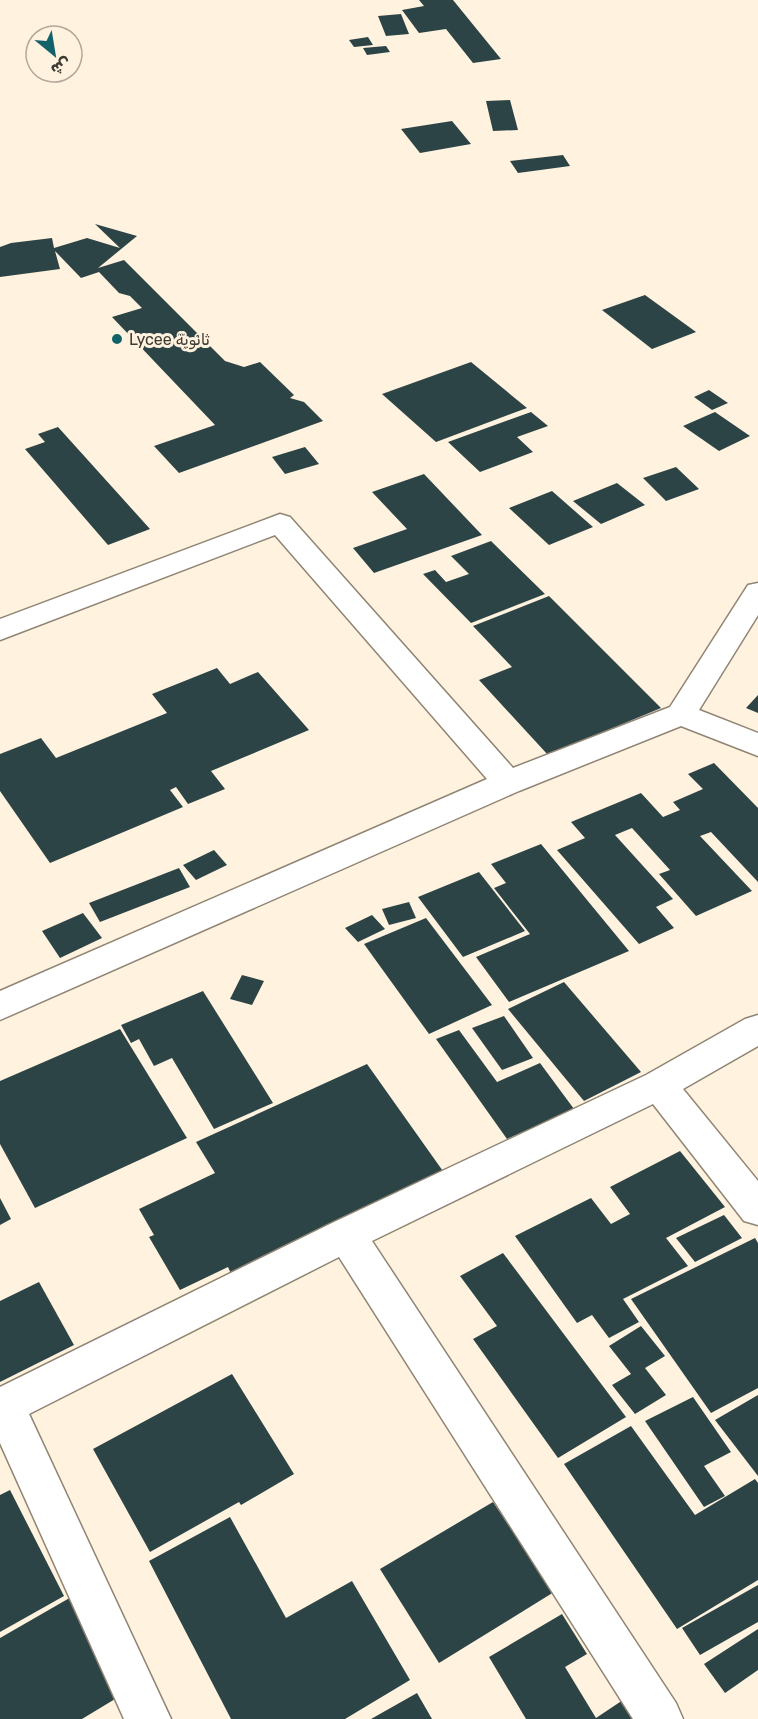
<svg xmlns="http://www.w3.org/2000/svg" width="758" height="1719" font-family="Rubik,'Noto Naskh Arabic',sans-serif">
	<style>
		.building { fill: #2d4446 }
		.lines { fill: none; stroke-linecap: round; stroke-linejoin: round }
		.minor-casing { stroke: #908574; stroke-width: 3 }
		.minor { fill: #fff; fill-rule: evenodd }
		.poi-dot { fill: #136269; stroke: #fff2df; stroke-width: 2 }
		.labels { text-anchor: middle; stroke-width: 6; stroke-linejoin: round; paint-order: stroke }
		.far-poi-label { font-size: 16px; fill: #3e3932; stroke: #fff2df; text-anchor: start }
	</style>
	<rect width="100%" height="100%" fill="#fff2df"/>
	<g class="building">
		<polygon points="419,0 453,0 501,59 473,63 446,29 419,33 402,10 424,6"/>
		<polygon points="401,14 409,34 386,36 378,16"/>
		<polygon points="368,37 373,45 354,47 349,40"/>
		<polygon points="386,46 390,52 367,55 363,48"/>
		<polygon points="510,100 518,130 493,131 486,101"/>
		<polygon points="452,121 471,144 420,153 401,129"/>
		<polygon points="563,155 570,166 518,173 510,161"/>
		<polygon points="95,224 137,236 98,268 124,260 225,361 244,367 260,362 294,395 290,398 304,402 323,421 179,473 154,446 215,425 112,317 142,308 130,296 119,293 99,272 81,278 55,251 60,269 0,277 0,247 11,243 52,238 54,248 87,238 120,248"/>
		<polygon points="645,295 696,332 652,349 602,310"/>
		<polygon points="471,362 527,408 436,442 382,394"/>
		<polygon points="709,390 728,403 712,410 694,397"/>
		<polygon points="531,412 548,426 517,437 533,452 480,472 448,442"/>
		<polygon points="715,412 750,436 719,451 683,426"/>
		<polygon points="58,427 150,529 108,545 25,449 45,442 38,434"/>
		<polygon points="305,447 319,464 285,474 272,457"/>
		<polygon points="676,467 699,489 666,501 643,478"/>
		<polygon points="424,474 482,535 374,573 353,548 407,529 372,492"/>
		<polygon points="617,483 645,505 601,524 573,501"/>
		<polygon points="552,491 593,527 549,545 509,508"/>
		<polygon points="491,541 545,594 471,623 423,574 435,570 446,582 469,574 451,556"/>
		<polygon points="549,596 661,708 548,755 479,680 512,667 473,626"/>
		<polygon points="217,668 230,684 258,672 309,730 211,771 225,789 188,804 176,787 170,790 183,807 50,863 0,791 0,754 41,738 56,758 167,713 152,694"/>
		<polygon points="758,695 758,713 746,708"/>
		<polygon points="714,763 758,808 758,882 711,832 700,836 752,891 696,916 659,874 670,870 632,828 615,835 673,899 656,907 674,928 639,944 557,850 585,838 571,822 641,793 663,817 680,810 673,802 703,789 688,774"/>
		<polygon points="541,844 629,951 509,1002 476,957 530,934 494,888 506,883 491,864"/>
		<polygon points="214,850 227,865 196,880 183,865"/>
		<polygon points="179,868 190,887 100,922 89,903"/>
		<polygon points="479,872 525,931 463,957 418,897"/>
		<polygon points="409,902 416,918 389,925 382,909"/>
		<polygon points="83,913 102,938 60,958 42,931"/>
		<polygon points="372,915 385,929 358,942 345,928"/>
		<polygon points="426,918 492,1005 429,1034 364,944"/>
		<polygon points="242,975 264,981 252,1005 230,999"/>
		<polygon points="564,982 641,1072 584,1101 508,1009"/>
		<polygon points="203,991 273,1103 214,1129 172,1058 154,1066 139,1039 131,1043 121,1025"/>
		<polygon points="504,1016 533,1058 502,1070 472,1028"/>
		<polygon points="120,1029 187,1138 35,1208 0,1144 0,1081"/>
		<polygon points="459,1030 497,1082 540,1063 574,1109 507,1139 436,1039"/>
		<polygon points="367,1064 445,1174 232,1276 228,1267 180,1290 149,1237 154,1235 139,1209 215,1173 196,1142"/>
		<polygon points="680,1151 725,1207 666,1238 688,1266 623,1299 639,1322 609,1338 592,1315 577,1323 515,1236 591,1198 611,1224 630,1214 610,1187"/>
		<polygon points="0,1198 11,1219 0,1225"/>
		<polygon points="724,1215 742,1238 695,1262 676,1238"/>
		<polygon points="755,1238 758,1243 758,1388 711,1413 631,1299"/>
		<polygon points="503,1253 626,1417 558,1458 473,1339 497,1326 460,1276"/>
		<polygon points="39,1282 74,1345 0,1382 0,1301"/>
		<polygon points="641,1326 665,1356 645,1368 666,1395 635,1414 612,1385 631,1374 609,1346"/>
		<polygon points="232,1374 294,1474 241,1505 239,1502 150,1552 93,1449"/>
		<polygon points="758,1395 758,1476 715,1420"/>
		<polygon points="693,1397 731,1452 704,1466 725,1496 704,1507 645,1421"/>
		<polygon points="631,1426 695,1515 755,1479 758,1483 758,1580 677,1629 564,1464"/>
		<polygon points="10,1490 64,1596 0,1632 0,1495"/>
		<polygon points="493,1502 554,1592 439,1663 380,1569"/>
		<polygon points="230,1517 286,1618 352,1581 410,1680 345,1719 231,1719 149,1561"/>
		<polygon points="758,1585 758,1622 700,1655 682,1628"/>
		<polygon points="73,1596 125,1693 82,1719 0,1719 0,1638"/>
		<polygon points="562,1614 587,1654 565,1667 596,1718 629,1696 645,1719 526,1719 489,1657"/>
		<polygon points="758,1629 758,1670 725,1693 704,1664"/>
		<polygon points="417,1693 432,1719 371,1719"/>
	</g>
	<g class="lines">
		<g class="minor-casing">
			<g id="minor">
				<polygon points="280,514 290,517 513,768 670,707 748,585 758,583 758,615 699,710 758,733 758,756 681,726 519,791 0,1020 0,991 487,779 275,535 0,640 0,619"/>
				<polygon points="758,1015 758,1046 683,1089 758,1181 758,1225 744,1221 653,1104 372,1241 676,1703 683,1719 633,1719 339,1257 29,1414 171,1719 124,1719 0,1443 0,1387 332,1223 646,1075 745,1019"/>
			</g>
		</g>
		<use href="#minor" class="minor"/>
	</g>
	<circle class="poi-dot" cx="117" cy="339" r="6"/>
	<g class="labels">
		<g class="far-poi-label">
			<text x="129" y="345">Lycee ثانوية</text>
		</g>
	</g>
	<g transform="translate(54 54) rotate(150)"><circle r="28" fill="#fff2df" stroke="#b2a89a" stroke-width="1.5"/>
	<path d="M0-4.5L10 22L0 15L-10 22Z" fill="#136269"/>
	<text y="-9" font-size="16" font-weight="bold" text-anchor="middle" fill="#3e3932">ش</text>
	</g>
</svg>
